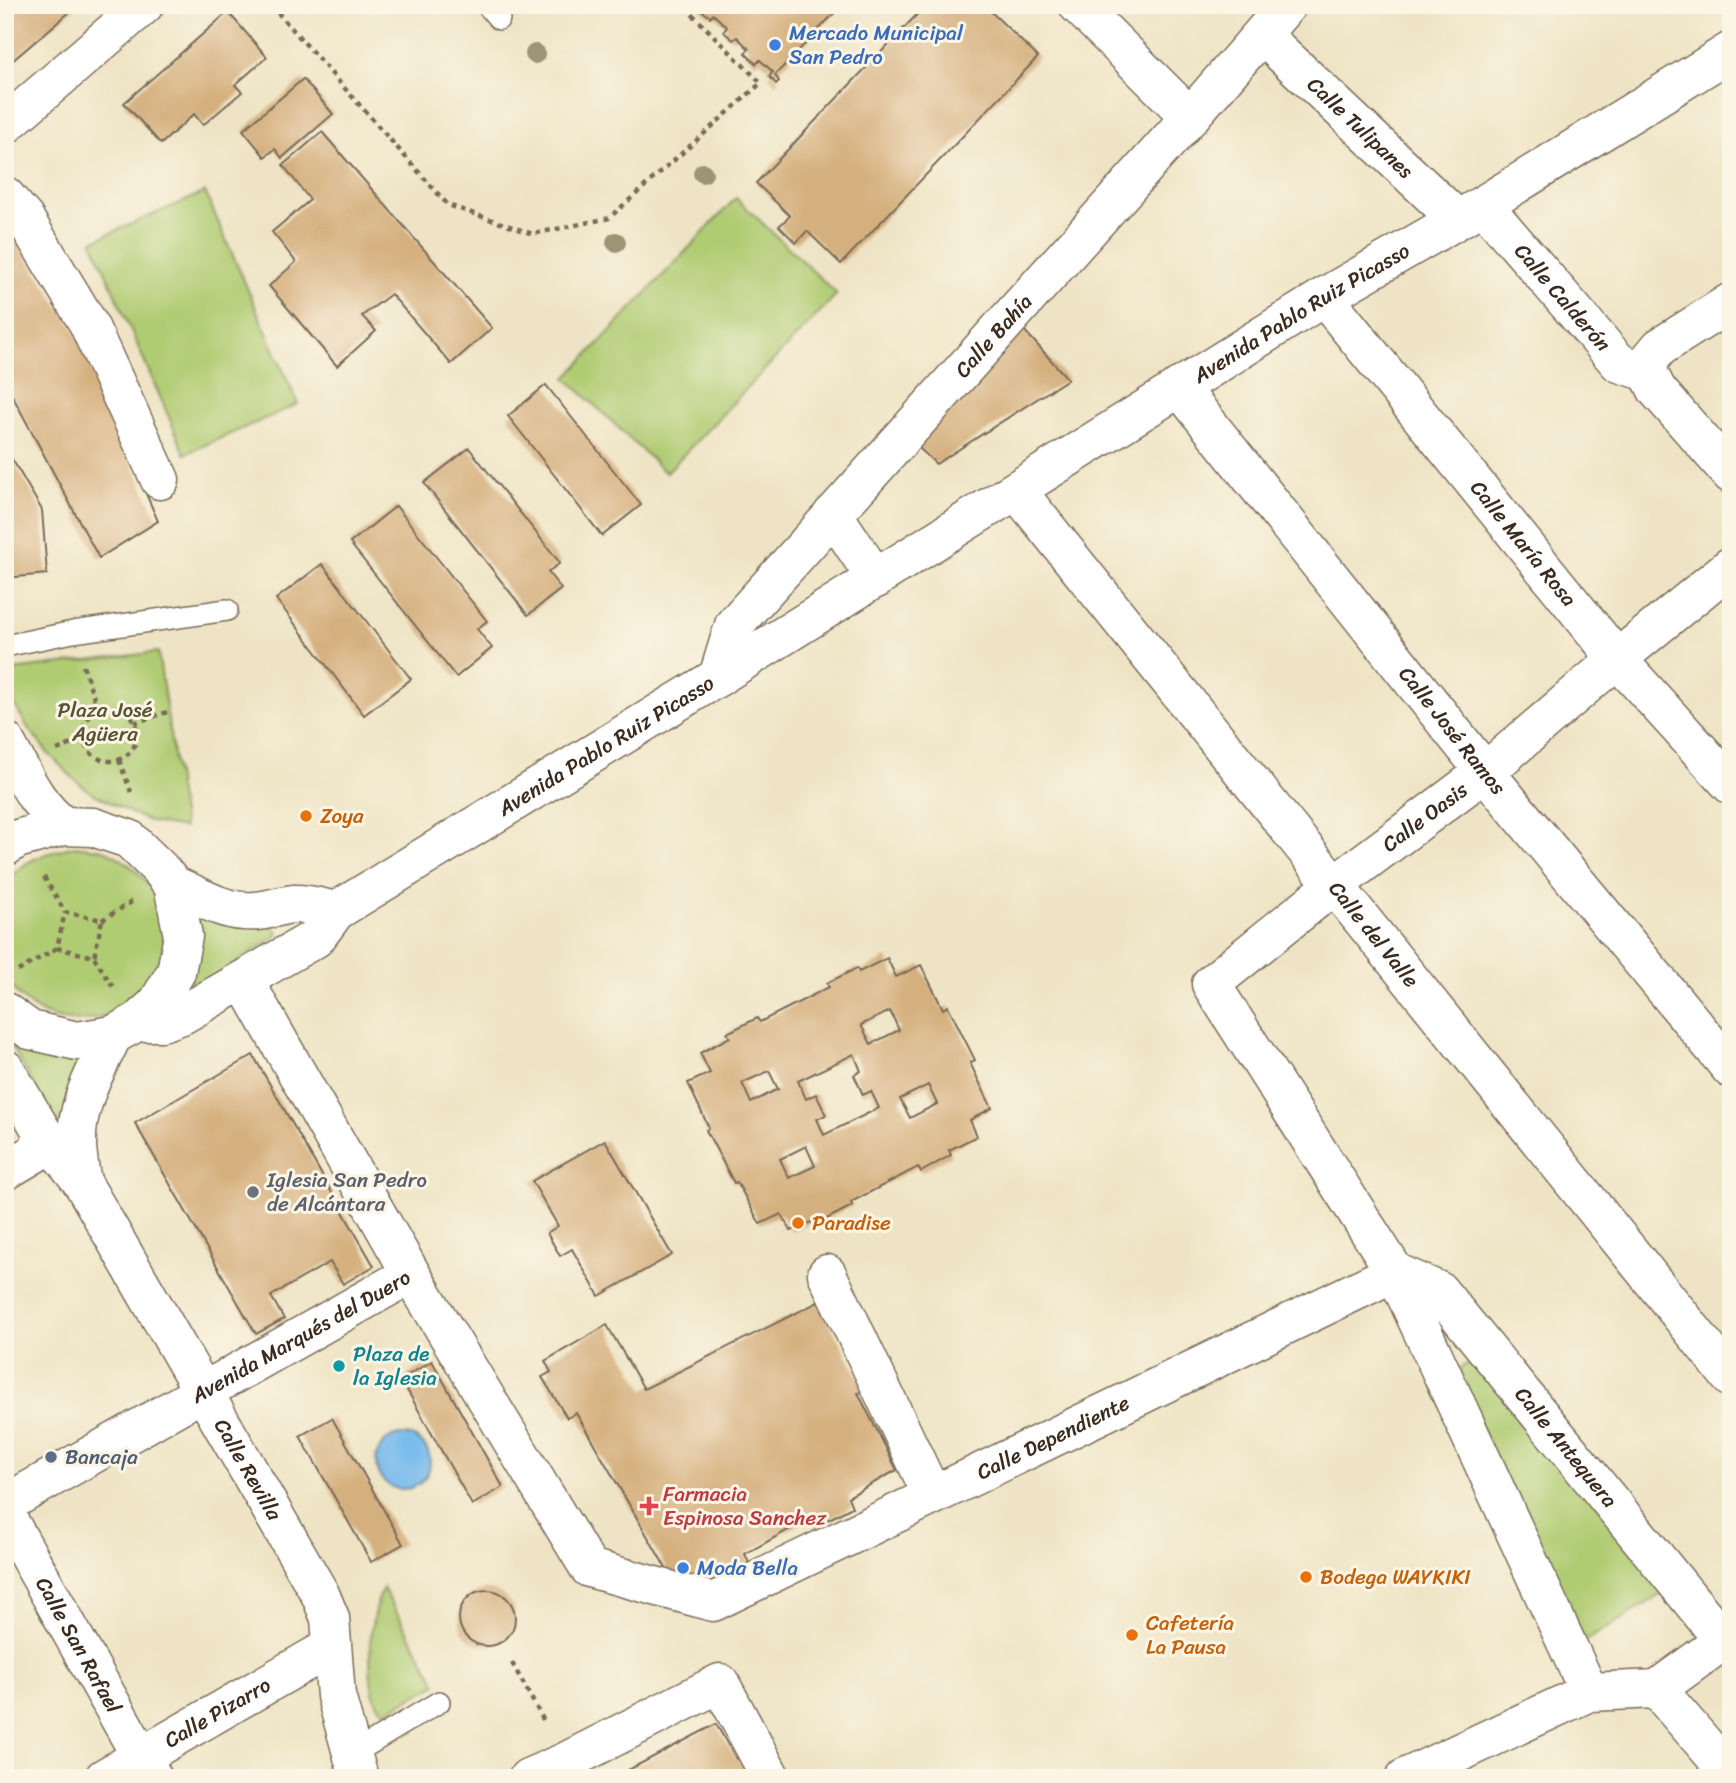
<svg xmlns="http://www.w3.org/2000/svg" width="1736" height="1783" font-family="Sriracha,sans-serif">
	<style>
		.green { fill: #b0cc73; stroke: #767b48; stroke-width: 2 }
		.water { fill: #76baec; stroke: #587285; stroke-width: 2 }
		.building { fill: #d5b07f; fill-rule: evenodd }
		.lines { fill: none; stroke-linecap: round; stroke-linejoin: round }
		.lane-casing { stroke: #7a6b58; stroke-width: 24 }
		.street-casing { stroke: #7a6b58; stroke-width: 41 }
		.secondary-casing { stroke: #7a6b58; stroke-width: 41 }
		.path { stroke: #7a6b58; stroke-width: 4.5; stroke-dasharray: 5 5; stroke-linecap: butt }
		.lane { stroke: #fff; stroke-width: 21 }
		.street { stroke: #fff; stroke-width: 38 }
		.secondary { stroke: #fff; stroke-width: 38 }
		.tree { fill: #9c9475 }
		.shop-dot { fill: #3f7fe0; stroke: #fcf5e5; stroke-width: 2.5 }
		.food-dot { fill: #e8710a; stroke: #fcf5e5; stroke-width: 2.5 }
		.worship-dot { fill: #6b7280; stroke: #fcf5e5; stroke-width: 2.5 }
		.culture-dot { fill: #0f9aa8; stroke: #fcf5e5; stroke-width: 2.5 }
		.service-dot { fill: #5c6f8a; stroke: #fcf5e5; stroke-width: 2.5 }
		.health-dot { fill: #e0444e; stroke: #fcf5e5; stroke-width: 2.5 }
		.labels { text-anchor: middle; stroke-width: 6; stroke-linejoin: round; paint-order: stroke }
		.shop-label { font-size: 21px; fill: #366cbe; stroke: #fcf5e5; text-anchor: start }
		.street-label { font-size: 21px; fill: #3b2a1e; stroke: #fcf5e5 }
		.park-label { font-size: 21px; fill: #585233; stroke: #fcf5e5 }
		.food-label { font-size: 21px; fill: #c56008; stroke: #fcf5e5; text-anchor: start }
		.worship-label { font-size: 21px; fill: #5b616d; stroke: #fcf5e5; text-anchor: start }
		.culture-label { font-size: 21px; fill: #0d838f; stroke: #fcf5e5; text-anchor: start }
		.service-label { font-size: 21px; fill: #4e5e75; stroke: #fcf5e5; text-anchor: start }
		.health-label { font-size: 21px; fill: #be3a42; stroke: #fcf5e5; text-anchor: start }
	</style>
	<rect width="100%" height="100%" fill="#fcf5e5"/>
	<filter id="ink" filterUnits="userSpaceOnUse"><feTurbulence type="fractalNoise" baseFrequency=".0143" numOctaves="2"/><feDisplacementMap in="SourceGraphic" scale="14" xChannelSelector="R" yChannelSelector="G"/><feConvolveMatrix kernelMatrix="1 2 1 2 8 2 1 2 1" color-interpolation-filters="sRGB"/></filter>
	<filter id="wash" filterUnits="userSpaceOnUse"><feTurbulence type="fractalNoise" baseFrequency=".00686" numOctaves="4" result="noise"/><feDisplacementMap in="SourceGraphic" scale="28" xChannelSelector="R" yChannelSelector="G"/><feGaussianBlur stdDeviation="1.57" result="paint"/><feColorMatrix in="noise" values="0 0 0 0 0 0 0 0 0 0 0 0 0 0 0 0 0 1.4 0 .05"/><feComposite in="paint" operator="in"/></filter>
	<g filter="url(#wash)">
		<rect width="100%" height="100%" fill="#eee4c5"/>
		<g class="green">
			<polygon points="205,192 298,404 185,454 92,241"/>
			<polygon points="736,198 837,294 666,473 566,378"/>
			<polygon points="158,652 184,828 151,822 131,813 90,792 74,779 48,753 28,728 5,688 5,671"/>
			<path d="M 75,846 C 85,848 97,847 106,851 C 150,870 176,918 160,964 C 145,1008 88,1033 45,1014 C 28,1006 17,994 5,980 C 5,964 2,896 6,886 C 18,860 50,852 75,846 Z"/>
			<polygon points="200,914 273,926 278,932 276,936 201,986 196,987 190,981 196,918"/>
			<polygon points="20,1042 84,1056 64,1120 59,1122 54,1119 12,1047"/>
			<polygon points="1478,1357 1667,1591 1585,1641 1454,1372"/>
			<path d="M 383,1588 L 437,1684 L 386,1712 C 364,1703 370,1635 374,1614 C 376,1605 380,1596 383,1588 Z"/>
		</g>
		<circle class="water" cx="403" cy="1462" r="27"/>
		<g id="blocks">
			<g class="building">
				<polygon points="5,5 78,5 5,67"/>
				<polygon points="704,5 842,5 775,75 779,81 776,84 769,76 773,72 760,60 756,64 745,53 749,49 737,37 733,40 725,33 724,31 727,27 713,14 710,17 700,9"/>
				<polygon points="926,5 984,5 1038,57 841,264 807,231 796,243 779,226 790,216 756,183"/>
				<polygon points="228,12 267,57 235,85 242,92 203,125 194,114 161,144 124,103"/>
				<polygon points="303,79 333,114 282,158 275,149 265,157 243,130"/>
				<polygon points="322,132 492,328 451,364 391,294 362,316 376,331 337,366 269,286 296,262 272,232 310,200 283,165"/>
				<polygon points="5,225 73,327 158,521 99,558 5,382"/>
				<polygon points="1023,329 1068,379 936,464 916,445"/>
				<polygon points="546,385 641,505 602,536 508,416"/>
				<polygon points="5,447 42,510 47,574 5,578"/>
				<polygon points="469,448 560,563 548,572 561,589 528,615 424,483"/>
				<polygon points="396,506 487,621 477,629 492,648 456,677 350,543"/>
				<polygon points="322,564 411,679 364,715 276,599"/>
				<path d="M 887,958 L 896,977 L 921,965 L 943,1009 L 948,1006 L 975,1060 L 970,1063 L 992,1108 L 970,1120 L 977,1136 L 949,1150 L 951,1155 L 921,1172 L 918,1167 L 851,1202 L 852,1206 L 823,1221 L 821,1218 L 791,1231 L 781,1214 L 760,1224 L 737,1182 L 734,1183 L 706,1130 L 709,1128 L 688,1083 L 710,1073 L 700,1053 L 730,1037 L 727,1033 L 757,1018 L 760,1022 L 829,987 L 827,983 L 857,968 L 859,972 ZM 890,1011 L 899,1030 L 871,1044 L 861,1025 ZM 854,1054 L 861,1071 L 854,1075 L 863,1095 L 871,1091 L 879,1108 L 824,1135 L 817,1119 L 826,1115 L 816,1094 L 806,1099 L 798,1081 ZM 769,1071 L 778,1089 L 751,1103 L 742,1083 ZM 928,1085 L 937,1104 L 910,1118 L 900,1099 ZM 806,1146 L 815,1166 L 789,1178 L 780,1159 Z"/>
				<polygon points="253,1055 374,1266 343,1284 330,1262 271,1296 284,1319 256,1334 135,1123"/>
				<polygon points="605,1140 672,1255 599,1296 572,1249 560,1256 547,1233 558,1226 532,1181"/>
				<polygon points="818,1302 866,1390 858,1393 897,1470 848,1497 852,1507 814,1527 810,1518 745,1554 749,1563 712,1583 707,1574 678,1589 582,1423 576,1413 567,1418 542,1377 551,1372 545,1361 607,1325 644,1389"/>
				<polygon points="432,1361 503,1487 472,1505 401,1379"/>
				<polygon points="332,1418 403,1544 371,1562 300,1436"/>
				<circle cx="487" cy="1618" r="28"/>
				<polygon points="716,1724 736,1759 742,1756 756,1778 613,1778"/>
			</g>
		</g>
	</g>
	<g filter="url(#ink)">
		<use href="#blocks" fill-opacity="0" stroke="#7a6b58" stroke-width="2"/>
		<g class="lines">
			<g class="lane-casing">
				<g id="lane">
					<polyline points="487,5 499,19"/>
					<polyline points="5,646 73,632 227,610"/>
					<polyline points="351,1755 439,1702"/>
				</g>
			</g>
			<g class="street-casing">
				<g id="street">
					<polyline points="1078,5 1190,117"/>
					<path id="s1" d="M 1262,35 L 1457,219"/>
					<polyline points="5,125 144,5"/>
					<polyline points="5,196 25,219 88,323 160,480"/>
					<path id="s2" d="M 1483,205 L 1619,363 L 1648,372 L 1657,390 L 1731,474"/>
					<path id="s3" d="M 1324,297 L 1617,659 L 1731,785"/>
					<polyline points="1648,372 1650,359 1660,347 1731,302"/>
					<path id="s4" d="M 1179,387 L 1485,772 L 1731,1069"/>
					<path id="s5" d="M 1017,491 L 1731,1378"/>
					<polyline points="833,514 876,579"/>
					<path id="s6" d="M 718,677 L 734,625 L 1190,117 L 1287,5"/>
					<path d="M 5,741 C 22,771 35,805 64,826"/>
					<polyline points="5,847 17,839 64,826 93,827 129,839 160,869 173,885 183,936 176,972 157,1004 137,1022 113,1035 77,1041 30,1030 5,1012"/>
					<path d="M 173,885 C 196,894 219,910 244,911 C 262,913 276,906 293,904 C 308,903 322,908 336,911"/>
					<path id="s7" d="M 137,1022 L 162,1022 L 182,1015 L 316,938 L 336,911 L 718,677 L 1324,297 L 1483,205 L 1731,51"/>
					<polyline points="5,1069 43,1133 82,1182"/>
					<polyline points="5,1171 37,1152 43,1133"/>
					<path d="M 82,1182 C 80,1170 77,1156 77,1144 C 75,1105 97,1069 113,1035"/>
					<path id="s8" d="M 411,1274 L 589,1568 L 713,1602 L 1395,1272 L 1211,984 L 1334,885 L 1485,772 L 1617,659 L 1731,566"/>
					<polyline points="827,1274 932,1495"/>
					<path id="s9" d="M 5,1504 L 411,1274 L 244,980"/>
					<path id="s10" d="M 5,1514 L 153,1778"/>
					<polyline points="1657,1689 1731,1775"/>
					<path id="s11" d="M 1589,1692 L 1395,1272 L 1439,1291 L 1724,1641"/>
					<path id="s12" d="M 104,1778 L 331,1647"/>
					<polyline points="528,1778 565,1762 720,1683 771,1778"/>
					<polyline points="1405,1778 1589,1692 1657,1689 1731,1635"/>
				</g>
			</g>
			<g class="secondary-casing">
				<g id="secondary">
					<path id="s13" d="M 82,1182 L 320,1594 L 330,1618 L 336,1696 L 359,1778"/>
				</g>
			</g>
			<g class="path">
				<polyline points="271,5 448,205 533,234 609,218 761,83 683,5"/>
				<polyline points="83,666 98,709"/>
				<circle cx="110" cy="734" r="27"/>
				<polyline points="134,723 167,712"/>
				<polyline points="57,750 82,740"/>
				<polyline points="119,760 131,792"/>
				<polyline points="44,877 65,912 102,920 94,957 57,948 65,912"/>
				<polyline points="102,920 133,901"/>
				<polyline points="94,957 113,987"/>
				<polyline points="18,971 57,948"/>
				<polyline points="512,1663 545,1723"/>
			</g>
			<use href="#lane" class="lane"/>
			<use href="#street" class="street"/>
			<use href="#secondary" class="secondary"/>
		</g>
		<g class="tree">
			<circle cx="535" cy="54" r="10"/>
			<circle cx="703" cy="173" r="10"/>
			<circle cx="616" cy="242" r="10"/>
		</g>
	</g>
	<g class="shop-dot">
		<circle cx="775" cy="45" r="7"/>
		<circle cx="683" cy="1568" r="7"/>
	</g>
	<g class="food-dot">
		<circle cx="306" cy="816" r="7"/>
		<circle cx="798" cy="1223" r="7"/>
		<circle cx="1306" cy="1577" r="7"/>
		<circle cx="1132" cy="1635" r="7"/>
	</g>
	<circle class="worship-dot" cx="253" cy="1192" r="7"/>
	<circle class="culture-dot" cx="339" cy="1366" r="7"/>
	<circle class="service-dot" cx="51" cy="1457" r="7"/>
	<path class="health-dot" d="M645.5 1495.5h7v7h7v7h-7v7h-7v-7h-7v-7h7z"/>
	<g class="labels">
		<g class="shop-label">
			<text x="789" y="40">Mercado Municipal<tspan x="789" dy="24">San Pedro</tspan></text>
			<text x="697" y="1575">Moda Bella</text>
		</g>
		<g class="street-label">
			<text dy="7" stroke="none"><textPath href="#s1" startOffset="135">Calle Tulipanes</textPath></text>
			<text dy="7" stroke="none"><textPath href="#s2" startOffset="122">Calle Calderón</textPath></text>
			<text dy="7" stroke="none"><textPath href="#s7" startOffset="1370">Avenida Pablo Ruiz Picasso</textPath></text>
			<text dy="7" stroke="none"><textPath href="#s6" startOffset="443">Calle Bahía</textPath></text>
			<text dy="7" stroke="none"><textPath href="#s3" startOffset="317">Calle María Rosa</textPath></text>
			<text dy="7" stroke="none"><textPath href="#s4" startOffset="439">Calle José Ramos</textPath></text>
			<text dy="7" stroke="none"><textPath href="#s7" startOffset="551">Avenida Pablo Ruiz Picasso</textPath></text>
			<text dy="7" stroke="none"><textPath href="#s8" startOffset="1843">Calle Oasis</textPath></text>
			<text dy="7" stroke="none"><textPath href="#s5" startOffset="569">Calle del Valle</textPath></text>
			<text dy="7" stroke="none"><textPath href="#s9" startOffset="340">Avenida Marqués del Duero</textPath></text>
			<text dy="7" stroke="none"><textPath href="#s8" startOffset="850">Calle Dependiente</textPath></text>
			<text dy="7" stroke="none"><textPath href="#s11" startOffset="712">Calle Antequera</textPath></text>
			<text dy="7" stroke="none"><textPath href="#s13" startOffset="332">Calle Revilla</textPath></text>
			<text dy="7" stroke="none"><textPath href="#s10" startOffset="150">Calle San Rafael</textPath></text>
			<text dy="7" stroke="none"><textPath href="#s12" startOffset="131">Calle Pizarro</textPath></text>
		</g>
		<g class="park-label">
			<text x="105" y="717">Plaza José<tspan x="105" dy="24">Agüera</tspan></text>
		</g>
		<g class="food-label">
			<text x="320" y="823">Zoya</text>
			<text x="812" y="1230">Paradise</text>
			<text x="1320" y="1584">Bodega WAYKIKI</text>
			<text x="1146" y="1630">Cafetería<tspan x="1146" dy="24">La Pausa</tspan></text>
		</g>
		<g class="worship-label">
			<text x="267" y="1187">Iglesia San Pedro<tspan x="267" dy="24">de Alcántara</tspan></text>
		</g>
		<g class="culture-label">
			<text x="353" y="1361">Plaza de<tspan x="353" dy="24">la Iglesia</tspan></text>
		</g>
		<g class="service-label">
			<text x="65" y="1464">Bancaja</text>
		</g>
		<g class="health-label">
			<text x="663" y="1501">Farmacia<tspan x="663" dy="24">Espinosa Sanchez</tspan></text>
		</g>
	</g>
	<rect width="1736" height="1783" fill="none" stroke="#fcf5e5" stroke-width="28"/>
</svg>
